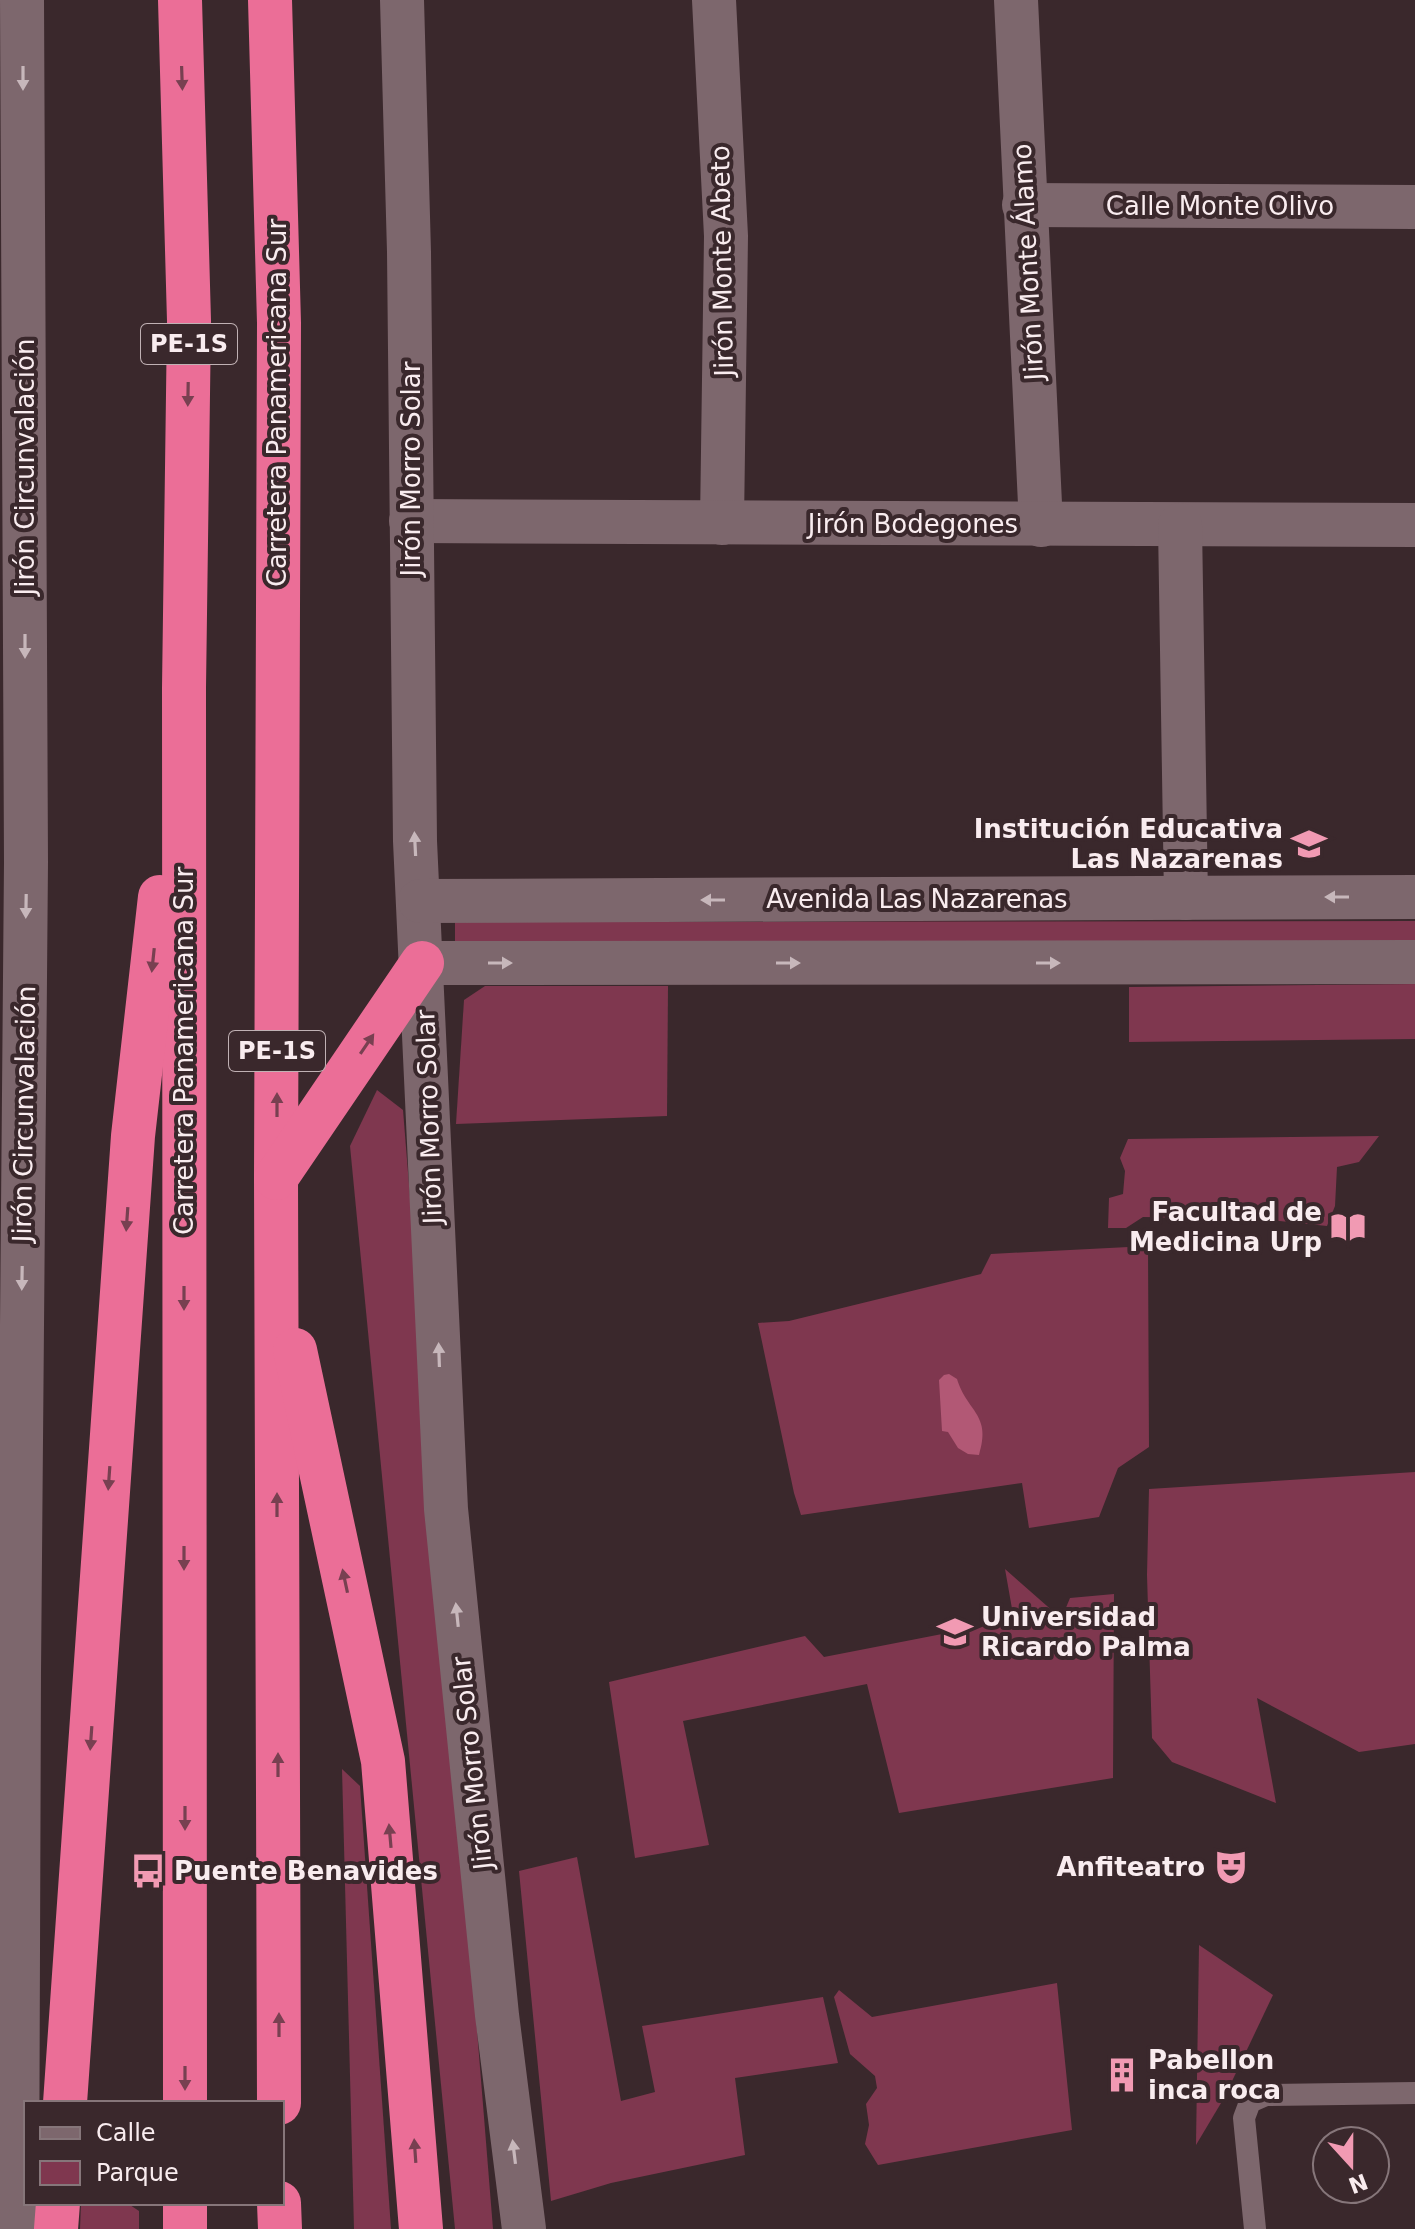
<svg xmlns="http://www.w3.org/2000/svg" width="1415" height="2229" font-family="'DejaVu Sans',sans-serif">
	<style>
		.green { fill: #7f374f }
		.water { fill: #b25875 }
		.lines { fill: none; stroke-linecap: round; stroke-linejoin: round }
		.lane { stroke: #7d676d; stroke-width: 22 }
		.street { stroke: #7d676d; stroke-width: 44 }
		.secondary { stroke: #7d676d; stroke-width: 44 }
		.highway { stroke: #eb6e97; stroke-width: 44 }
		.oneway { fill: #c7b7bb }
		.oneway2 { fill: #784051 }
		.labels { text-anchor: middle; stroke-width: 8; stroke-linejoin: round; paint-order: stroke }
		.shield { fill: #3a282c; stroke: #c0b1b4; stroke-width: 2 }
		.shield-label { font-size: 24px; font-weight: bold; fill: #f9ecef }
		.street-label { font-size: 26px; fill: #f9ecef; stroke: #3a282c }
		.poi-label { font-size: 26px; font-weight: bold; fill: #f9ecef; stroke: #3a282c; text-anchor: end }
	</style>
	<rect width="100%" height="100%" fill="#3a282c"/>
	<g class="green">
		<polygon points="1415,921 1415,945 455,946 455,922"/>
		<polygon points="1415,984 1415,1039 1129,1042 1129,987"/>
		<polygon points="485,986 668,986 667,1116 456,1124 464,1000"/>
		<polygon points="377,1090 403,1110 493,2229 455,2229 350,1146"/>
		<polygon points="1379,1136 1359,1162 1337,1167 1335,1206 1327,1226 1260,1219 1143,1217 1126,1228 1108,1228 1109,1198 1123,1194 1125,1171 1120,1158 1128,1139"/>
		<polygon points="1148,1246 1149,1447 1118,1468 1099,1517 1029,1528 1022,1483 801,1515 794,1493 758,1323 789,1321 981,1274 991,1254"/>
		<polygon points="1415,1472 1415,1744 1359,1752 1257,1698 1276,1803 1172,1762 1152,1738 1147,1575 1149,1489"/>
		<polygon points="1005,1569 1055,1613 1065,1610 1070,1598 1114,1594 1113,1778 899,1813 867,1684 683,1721 709,1845 635,1858 609,1682 805,1636 824,1657 1014,1620"/>
		<polygon points="342,1769 360,1786 391,2229 354,2229"/>
		<polygon points="577,1857 621,2101 655,2092 642,2026 823,1997 838,2063 735,2078 745,2155 611,2183 551,2201 519,1871"/>
		<polygon points="1199,1945 1273,1995 1224,2098 1196,2145"/>
		<polygon points="1057,1983 1072,2130 878,2165 865,2144 869,2125 866,2104 877,2088 875,2076 850,2054 834,1997 839,1990 872,2017"/>
		<polygon points="81,2203 127,2203 139,2211 139,2229 80,2229"/>
	</g>
	<path class="water" d="M 949,1374 L 957,1379 C 967,1412 992,1414 979,1455 L 968,1454 L 958,1448 L 948,1432 L 942,1431 L 939,1380 L 944,1375 Z"/>
	<g class="lines">
		<polyline class="lane" points="1255,2229 1244,2118 1250,2102 1266,2095 1415,2093"/>
		<g class="street">
			<polyline points="714,0 726,236 722,523"/>
			<polyline points="1016,0 1041,525"/>
			<polyline points="1024,205 1415,207"/>
			<polyline points="411,521 1415,525"/>
			<polyline points="1180,525 1186,898"/>
			<polyline points="17,2229 19,1673 26,862 22,0"/>
		</g>
		<g class="secondary">
			<polyline points="402,0 409,252 415,841 446,1509 497,2015 524,2229"/>
			<polyline points="420,901 1415,897"/>
			<polyline points="422,963 1415,962"/>
		</g>
		<g class="highway">
			<polyline points="180,0 189,321 184,688 185,2103"/>
			<polyline points="270,0 279,323 276,1178 279,2103"/>
			<polyline points="276,1178 422,963"/>
			<polyline points="295,1350 383,1761 421,2229"/>
			<polyline points="65,2103 133,1136 160,897"/>
			<polyline points="185,2203 185,2229"/>
			<polyline points="279,2203 280,2229"/>
			<polyline points="56,2229 58,2203"/>
		</g>
	</g>
	<defs><path id="oneway-solid" d="M-6-.8H1V-3.2L6.5 0L1 3.2V.8H-6Z" transform="scale(2)"/></defs>
	<g class="oneway">
		<use href="#oneway-solid" transform="translate(23 78) rotate(90)"/>
		<use href="#oneway-solid" transform="translate(25 646) rotate(90)"/>
		<use href="#oneway-solid" transform="translate(415 844) rotate(-93)"/>
		<use href="#oneway-solid" transform="translate(1337 897) rotate(180)"/>
		<use href="#oneway-solid" transform="translate(713 900) rotate(180)"/>
		<use href="#oneway-solid" transform="translate(26 906) rotate(91)"/>
		<use href="#oneway-solid" transform="translate(500 963)"/>
		<use href="#oneway-solid" transform="translate(788 963)"/>
		<use href="#oneway-solid" transform="translate(1048 963)"/>
		<use href="#oneway-solid" transform="translate(22 1278) rotate(91)"/>
		<use href="#oneway-solid" transform="translate(439 1355) rotate(-92)"/>
		<use href="#oneway-solid" transform="translate(457 1615) rotate(-96)"/>
		<use href="#oneway-solid" transform="translate(514 2152) rotate(-97)"/>
	</g>
	<g class="oneway2">
		<use href="#oneway-solid" transform="translate(182 78) rotate(88)"/>
		<use href="#oneway-solid" transform="translate(188 394) rotate(91)"/>
		<use href="#oneway-solid" transform="translate(153 960) rotate(96)"/>
		<use href="#oneway-solid" transform="translate(367 1044) rotate(-56)"/>
		<use href="#oneway-solid" transform="translate(277 1105) rotate(-90)"/>
		<use href="#oneway-solid" transform="translate(127 1219) rotate(94)"/>
		<use href="#oneway-solid" transform="translate(184 1298) rotate(90)"/>
		<use href="#oneway-solid" transform="translate(109 1478) rotate(94)"/>
		<use href="#oneway-solid" transform="translate(277 1505) rotate(-90)"/>
		<use href="#oneway-solid" transform="translate(184 1558) rotate(90)"/>
		<use href="#oneway-solid" transform="translate(345 1581) rotate(-102)"/>
		<use href="#oneway-solid" transform="translate(91 1738) rotate(94)"/>
		<use href="#oneway-solid" transform="translate(278 1765) rotate(-90)"/>
		<use href="#oneway-solid" transform="translate(185 1818) rotate(90)"/>
		<use href="#oneway-solid" transform="translate(390 1836) rotate(-95)"/>
		<use href="#oneway-solid" transform="translate(279 2025) rotate(-90)"/>
		<use href="#oneway-solid" transform="translate(185 2078) rotate(90)"/>
		<use href="#oneway-solid" transform="translate(415 2151) rotate(-94)"/>
	</g>
	<defs>
		<g id="school-bare" transform="scale(2.76)"><path d="M0-5L7-2L0 1L-7-2ZM-4 1L0 2.5L4 1V4Q0 6-4 4Z" fill="#f19ab3" stroke="#3a282c" stroke-width="2.5" paint-order="stroke"/></g>
		<g id="library-bare" transform="scale(2.76)"><path d="M-6-4Q-3-5.5-.7-3.5V5Q-3 3-6 4ZM6-4Q3-5.5 .7-3.5V5Q3 3 6 4Z" fill="#f19ab3" stroke="#3a282c" stroke-width="2.5" paint-order="stroke"/></g>
		<g id="university-bare" transform="scale(2.76)"><path d="M0-5L7-2L0 1L-7-2ZM-4 1L0 2.5L4 1V4Q0 6-4 4Z" fill="#f19ab3" stroke="#3a282c" stroke-width="2.5" paint-order="stroke"/></g>
		<g id="theatre-bare" transform="scale(2.76)"><path d="M-5-5.5Q0-4 5-5.5V0Q5 5 0 6Q-5 5-5 0ZM-3.3-2.5H-1v1.5H-3.3ZM1-2.5H3.3v1.5H1ZM-2.8 1Q0 5.5 2.8 1Z" fill="#f19ab3" stroke="#3a282c" stroke-width="2.5" paint-order="stroke"/></g>
		<g id="bus-bare" transform="scale(2.76)"><path d="M-5-6H5V4H4V6H2V4H-2V6H-4V4H-5ZM-3.5-4V0h7V-4ZM-3.5 1.2v1.5H-2V1.2ZM2 1.2v1.5H3.5V1.2Z" fill="#f19ab3" stroke="#3a282c" stroke-width="2.5" paint-order="stroke"/></g>
		<g id="building-bare" transform="scale(2.76)"><path d="M-4-6H4V6H1V3H-1V6H-4ZM-2.5-4.3h1.7v1.8h-1.7ZM.8-4.3h1.7v1.8H.8ZM-2.5-1h1.7V.8h-1.7ZM.8-1h1.7V.8H.8Z" fill="#f19ab3" stroke="#3a282c" stroke-width="2.5" paint-order="stroke"/></g>
	</defs>
	<g fill-rule="evenodd">
		<use href="#school-bare" x="1309" y="844"/>
		<use href="#library-bare" x="1348" y="1227"/>
		<use href="#university-bare" x="955" y="1632"/>
		<use href="#theatre-bare" x="1231" y="1867"/>
		<use href="#bus-bare" x="148" y="1871"/>
		<use href="#building-bare" x="1122" y="2075"/>
	</g>
	<g class="labels">
		<g class="shield">
			<rect x="141" y="324" width="96" height="40" rx="6"/>
			<rect x="229" y="1031" width="96" height="40" rx="6"/>
		</g>
		<g class="shield-label">
			<text x="189" y="352">PE-1S</text>
			<text x="277" y="1059">PE-1S</text>
		</g>
		<g class="street-label">
			<text x="1220" y="215">Calle Monte Olivo</text>
			<text transform="translate(722 261) rotate(-91)" y="9">Jirón Monte Abeto</text>
			<text transform="translate(1028 262) rotate(-93)" y="9">Jirón Monte Álamo</text>
			<text transform="translate(277 403) rotate(-90)" y="9">Carretera Panamericana Sur</text>
			<text transform="translate(25 467) rotate(-90)" y="9">Jirón Circunvalación</text>
			<text transform="translate(411 469) rotate(-90)" y="9">Jirón Morro Solar</text>
			<text x="913" y="533">Jirón Bodegones</text>
			<text x="917" y="908">Avenida Las Nazarenas</text>
			<text transform="translate(184 1051) rotate(-90)" y="9">Carretera Panamericana Sur</text>
			<text transform="translate(24 1114) rotate(-89)" y="9">Jirón Circunvalación</text>
			<text transform="translate(429 1117) rotate(-92)" y="9">Jirón Morro Solar</text>
			<text transform="translate(472 1763) rotate(-96)" y="9">Jirón Morro Solar</text>
		</g>
		<g class="poi-label">
			<text x="1283" y="838">Institución Educativa<tspan x="1283" dy="30">Las Nazarenas</tspan></text>
			<text x="1322" y="1221">Facultad de<tspan x="1322" dy="30">Medicina Urp</tspan></text>
			<text x="981" y="1626" text-anchor="start">Universidad<tspan x="981" dy="30">Ricardo Palma</tspan></text>
			<text x="1205" y="1876">Anfiteatro</text>
			<text x="174" y="1880" text-anchor="start">Puente Benavides</text>
			<text x="1148" y="2069" text-anchor="start">Pabellon<tspan x="1148" dy="30">inca roca</tspan></text>
		</g>
	</g>
	<rect x="24" y="2101" width="260" height="104" fill="#3a282c" stroke="#86767a" stroke-width="2"/>
	<rect x="40" y="2127" width="40" height="12" fill="#7d676d" stroke="#86767a" stroke-width="2"/>
	<text x="96" y="2141" font-size="24" fill="#f9ecef">Calle</text>
	<rect x="40" y="2161" width="40" height="24" fill="#7f374f" stroke="#86767a" stroke-width="2"/>
	<text x="96" y="2181" font-size="24" fill="#f9ecef">Parque</text>
	<g transform="translate(1351 2165) rotate(159)"><circle r="38" fill="#3a282c" stroke="#86767a" stroke-width="2"/>
	<path d="M0-6L14 30L0 20L-14 30Z" fill="#f19ab3"/>
	<text y="-12" font-size="22" font-weight="bold" text-anchor="middle" fill="#f9ecef">N</text>
	</g>
</svg>
